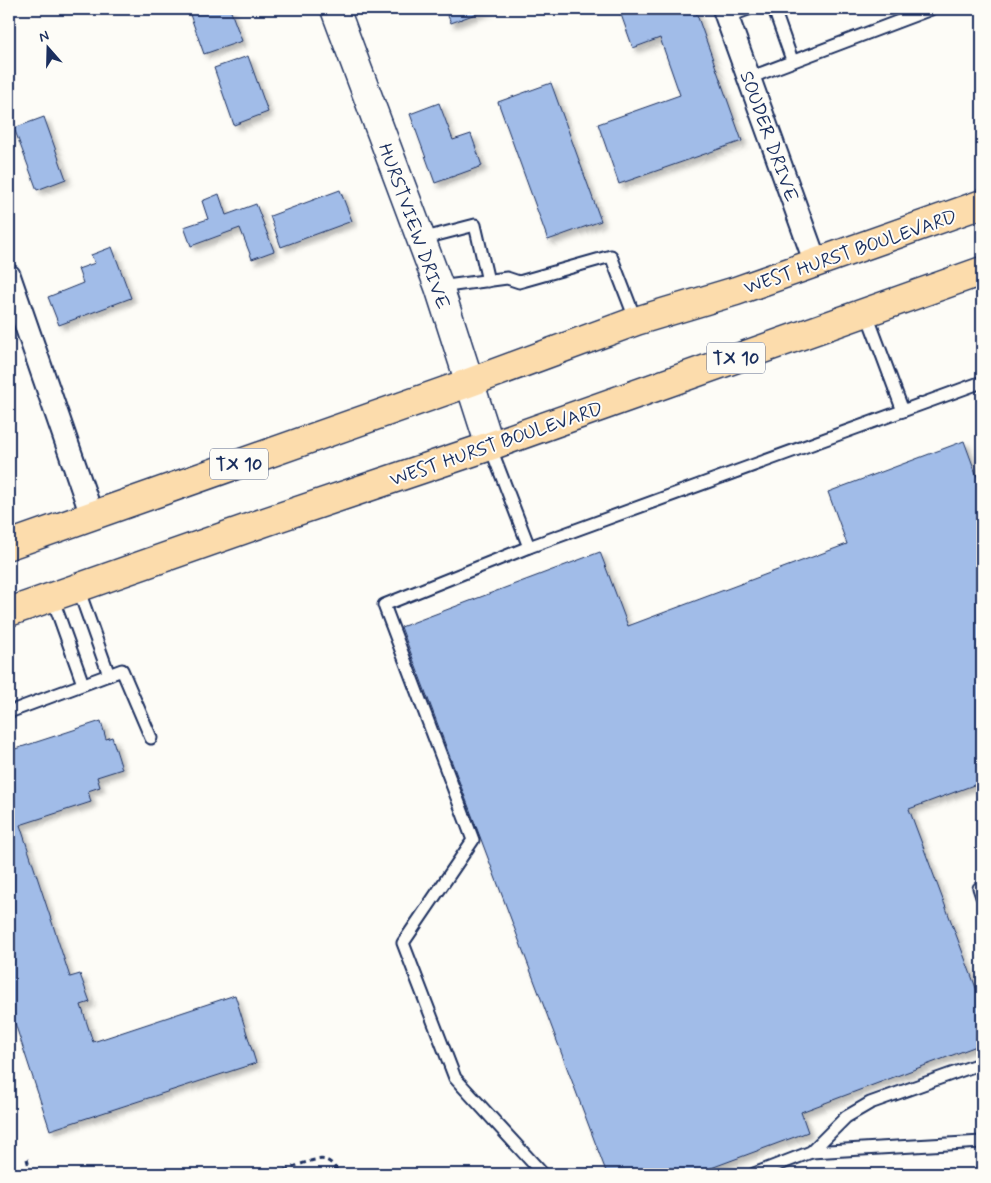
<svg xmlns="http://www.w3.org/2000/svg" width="991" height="1183" font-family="Mynerve,sans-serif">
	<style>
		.building { fill: #a1bce8; stroke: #1b2f5e; filter: url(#shadow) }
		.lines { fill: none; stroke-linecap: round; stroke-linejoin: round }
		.lane-casing { stroke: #1b2f5e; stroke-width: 15 }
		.street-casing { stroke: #1b2f5e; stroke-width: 26 }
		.secondary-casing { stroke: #1b2f5e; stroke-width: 31 }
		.primary-casing { stroke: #1b2f5e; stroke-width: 31 }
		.path { stroke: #1b2f5e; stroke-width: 3; stroke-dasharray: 5 4; stroke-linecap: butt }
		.lane { stroke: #fdfcf7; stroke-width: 11 }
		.street { stroke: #fdfcf7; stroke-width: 22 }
		.secondary { stroke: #fdfcf7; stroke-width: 28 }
		.primary { stroke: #fcdcac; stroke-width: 28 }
		.labels { text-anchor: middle; stroke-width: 4; stroke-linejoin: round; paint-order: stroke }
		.shield { fill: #fdfcf7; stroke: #5f6c8c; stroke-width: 1 }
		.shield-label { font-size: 18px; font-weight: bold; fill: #1b2f5e }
		.street-label { font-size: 19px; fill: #1b2f5e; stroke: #fdfcf7 }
	</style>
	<defs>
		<filter id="shadow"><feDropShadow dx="4.5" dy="4.5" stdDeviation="2.5" flood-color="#0004"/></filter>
	</defs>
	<rect width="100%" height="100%" fill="#fdfcf7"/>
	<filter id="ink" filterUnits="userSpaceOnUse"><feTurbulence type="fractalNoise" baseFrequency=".02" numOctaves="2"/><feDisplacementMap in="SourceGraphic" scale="10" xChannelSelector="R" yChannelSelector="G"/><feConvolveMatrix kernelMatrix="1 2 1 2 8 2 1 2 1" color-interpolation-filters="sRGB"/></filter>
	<g filter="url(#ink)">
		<g class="building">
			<polygon points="188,9 230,9 242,41 204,54"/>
			<polygon points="445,9 489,9 451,23"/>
			<polygon points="619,9 695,9 742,141 619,184 598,124 680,95 660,38 633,48"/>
			<polygon points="248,56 268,112 234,125 214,68"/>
			<polygon points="551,83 601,221 548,240 498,102"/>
			<polygon points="439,103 453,140 471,134 482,166 435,183 410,114"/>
			<polygon points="44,117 66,179 37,190 14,128"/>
			<polygon points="340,190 352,221 281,247 270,216"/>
			<polygon points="219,194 226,215 256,204 274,251 252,259 240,228 191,246 184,227 208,219 202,201"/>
			<polygon points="112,247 131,298 59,325 48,297 83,283 78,269 95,263 91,255"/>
			<polygon points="964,441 982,490 982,782 909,809 982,1004 982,1044 801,1112 808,1132 695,1174 607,1174 401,627 600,552 628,626 847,544 828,492"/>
			<polygon points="101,721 106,739 112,737 122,769 97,777 100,787 88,791 91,802 20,825 70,977 80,974 90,1002 81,1005 93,1042 235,995 256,1063 50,1130 9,1005 9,751"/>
		</g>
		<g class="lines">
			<g class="lane-casing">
				<g id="lane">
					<polyline points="774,9 792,60"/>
					<polyline points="727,17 748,9"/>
					<polyline points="749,78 931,9"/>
					<polyline points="421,239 475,225 488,281"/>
					<polyline points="439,287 507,278 519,282 611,256 636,321"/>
					<polyline points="866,312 903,411"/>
					<polyline points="490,446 529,547 982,382"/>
					<polyline points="529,547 384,605 473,840 403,943 455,1078 543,1174"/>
					<polyline points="78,588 109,675"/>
					<polyline points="52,597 83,684"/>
					<polyline points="9,712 122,670 151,738"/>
					<polyline points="979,888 982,897"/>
					<polyline points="811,1152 982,1142"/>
					<polyline points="754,1174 811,1152 846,1117 870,1103 982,1063"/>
				</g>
			</g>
			<g class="street-casing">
				<g id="street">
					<polyline points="724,9 816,264"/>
					<polyline points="9,276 92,516"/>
				</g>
			</g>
			<g class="secondary-casing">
				<polyline id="secondary" points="335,9 439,287 490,446"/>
			</g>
			<g class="primary-casing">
				<g id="primary">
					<polyline points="9,545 468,383 636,321 736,291 982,204"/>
					<polyline points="9,612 268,521 490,446 982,271"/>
				</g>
			</g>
			<g class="path">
				<polyline points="27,1159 31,1174"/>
				<path d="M 276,1174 C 286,1170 316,1156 326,1160 C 332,1162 336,1169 340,1174"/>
			</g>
			<use href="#lane" class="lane"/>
			<use href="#street" class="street"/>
			<use href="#secondary" class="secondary"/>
			<use href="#primary" class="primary"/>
		</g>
	</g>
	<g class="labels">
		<g class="shield">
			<rect x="707" y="342.5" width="58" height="31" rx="4"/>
			<rect x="210" y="448.5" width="58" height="31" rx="4"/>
		</g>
		<g class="shield-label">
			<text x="736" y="364">TX 10</text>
			<text x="239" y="470">TX 10</text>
		</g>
		<g class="street-label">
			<text transform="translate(770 136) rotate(70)" y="7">SOUDER DRIVE</text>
			<text transform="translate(415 226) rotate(70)" y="7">HURSTVIEW DRIVE</text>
			<text transform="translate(850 251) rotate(-19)" y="7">WEST HURST BOULEVARD</text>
			<text transform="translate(496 443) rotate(-19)" y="7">WEST HURST BOULEVARD</text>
		</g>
	</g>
	<rect width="991" height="1183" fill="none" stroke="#fdfcf7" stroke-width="30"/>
	<rect x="15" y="15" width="961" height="1153" fill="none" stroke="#1b2f5e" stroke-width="2" filter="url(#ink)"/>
	<g transform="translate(48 48) rotate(340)" stroke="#fdfcf7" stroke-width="4" paint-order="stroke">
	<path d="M0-4L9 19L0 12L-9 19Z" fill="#1b2f5e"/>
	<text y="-8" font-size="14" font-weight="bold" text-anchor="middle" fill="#1b2f5e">N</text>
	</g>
</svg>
